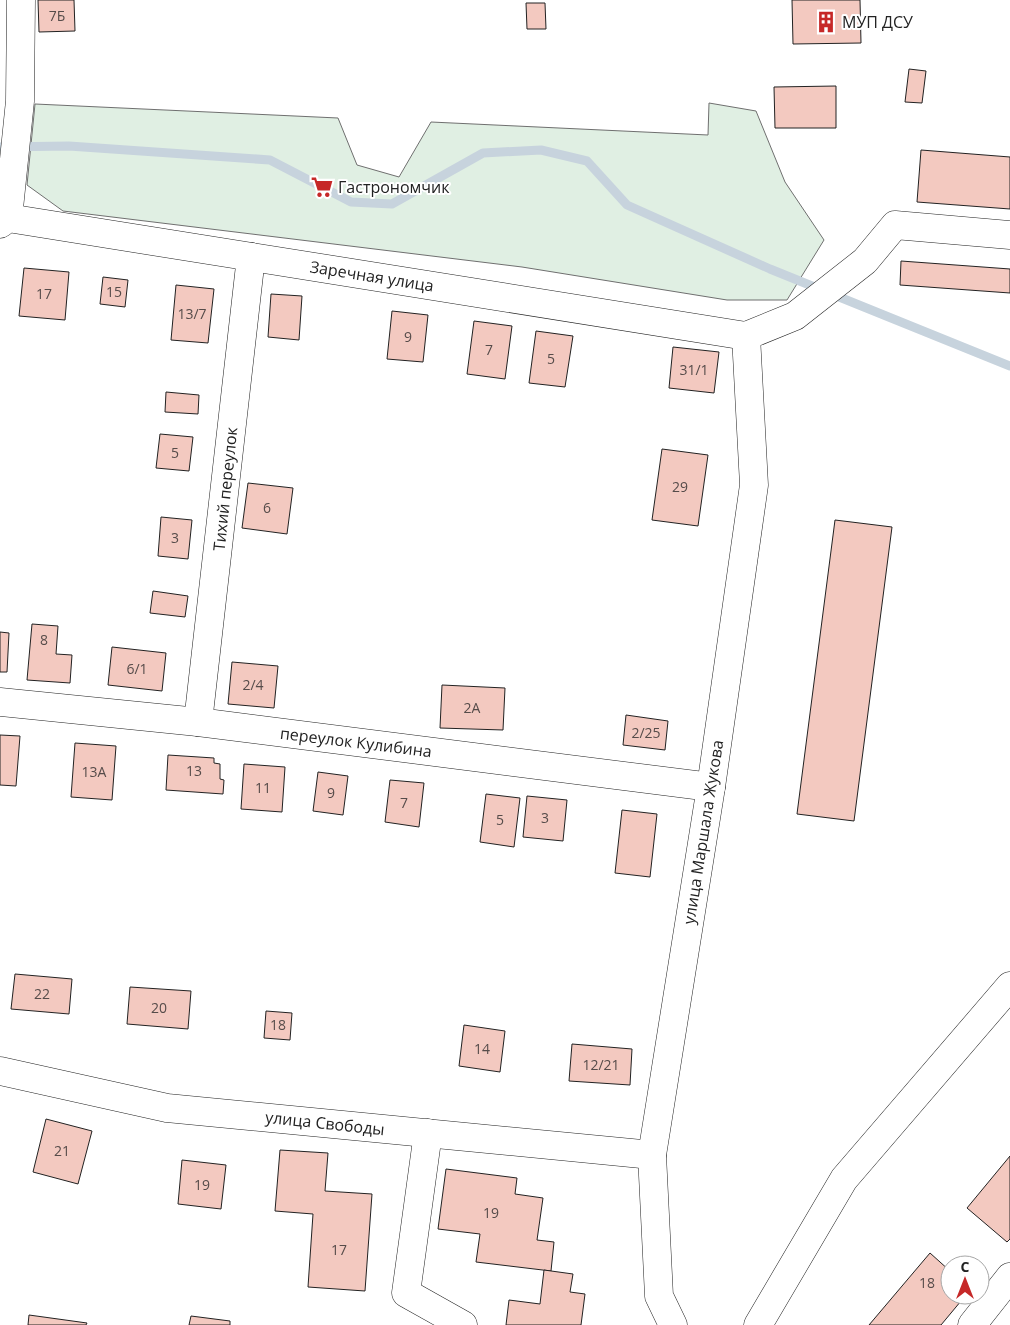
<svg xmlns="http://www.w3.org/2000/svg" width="1010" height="1325" font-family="'Open Sans',sans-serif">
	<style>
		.green { fill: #e0efe3; stroke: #6f6f6f }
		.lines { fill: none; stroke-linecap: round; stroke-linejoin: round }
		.stream { stroke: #c7d3dd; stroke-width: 9 }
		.building { fill: #f3c9c0; stroke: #222 }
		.minor-casing { stroke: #222; stroke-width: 29 }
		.minor { stroke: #fff; stroke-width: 28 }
		.labels { text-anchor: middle; stroke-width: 4; stroke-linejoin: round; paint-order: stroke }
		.number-label { font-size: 14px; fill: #564c4a }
		.poi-label { font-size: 16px; fill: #222; stroke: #fff; text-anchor: start }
		.street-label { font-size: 16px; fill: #222; stroke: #fff }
	</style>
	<rect width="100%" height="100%" fill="#fff"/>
	<polygon class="green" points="709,103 756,111 785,182 824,240 787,300 727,300 522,267 63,211 27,185 35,104 338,118 357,165 399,177 431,122 708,135"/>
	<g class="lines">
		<polyline class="stream" points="0,147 69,146 270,160 351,202 392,204 483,153 541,150 587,161 627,205 770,269 1010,366"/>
	</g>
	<g class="building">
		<polygon points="38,0 74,0 75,31 39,32"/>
		<polygon points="792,0 860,0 861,43 793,44"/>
		<polygon points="526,3 545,3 546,29 527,29"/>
		<polygon points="909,69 926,71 922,103 905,102"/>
		<polygon points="836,86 836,128 775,128 774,87"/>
		<polygon points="921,150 1010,157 1010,209 917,202"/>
		<polygon points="901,261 1010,269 1010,293 900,285"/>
		<polygon points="24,268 69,272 65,320 19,316"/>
		<polygon points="103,277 128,280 125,307 100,304"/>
		<polygon points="176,285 214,289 208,343 171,340"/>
		<polygon points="271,294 302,296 299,340 268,337"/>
		<polygon points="392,311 428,315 423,362 387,359"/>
		<polygon points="474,321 512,326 505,379 467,374"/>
		<polygon points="536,331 573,336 565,387 529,383"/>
		<polygon points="673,347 719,352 714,393 669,388"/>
		<polygon points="166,392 199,395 198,414 165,412"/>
		<polygon points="160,434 193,437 189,471 156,468"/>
		<polygon points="662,449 708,455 698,526 652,520"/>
		<polygon points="248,483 293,488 287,534 242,528"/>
		<polygon points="161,517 192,520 188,559 158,556"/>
		<polygon points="835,520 892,527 854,821 797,814"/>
		<polygon points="153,591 188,596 185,617 150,613"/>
		<polygon points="32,624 58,626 56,654 72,655 70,683 27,680"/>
		<polygon points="0,632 9,633 7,672 0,672"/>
		<polygon points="112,647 166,653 162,691 108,685"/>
		<polygon points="232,662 278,666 274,708 228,704"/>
		<polygon points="442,685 505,688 503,730 440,728"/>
		<polygon points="626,715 668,721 665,750 623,745"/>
		<polygon points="0,735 20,736 16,786 0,785"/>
		<polygon points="75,743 116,746 112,800 71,797"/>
		<polygon points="168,755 214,758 214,763 220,764 220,779 224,780 223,794 166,790"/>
		<polygon points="244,764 285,767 282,812 241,809"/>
		<polygon points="318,772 348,776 343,815 313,811"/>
		<polygon points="390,780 424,783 419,827 385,822"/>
		<polygon points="486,794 520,798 514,847 480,842"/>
		<polygon points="527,796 567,800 563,841 523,837"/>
		<polygon points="622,810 657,814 650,877 615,873"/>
		<polygon points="15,974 72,979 69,1014 11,1009"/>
		<polygon points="130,987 191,991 188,1029 127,1024"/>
		<polygon points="266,1011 292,1013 290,1040 264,1038"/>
		<polygon points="464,1025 505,1031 500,1072 459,1066"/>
		<polygon points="572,1044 632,1049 630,1085 569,1081"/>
		<polygon points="46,1119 92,1131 78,1184 33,1172"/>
		<polygon points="280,1150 328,1153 325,1191 372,1194 365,1291 308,1287 313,1214 275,1211"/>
		<polygon points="1010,1156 1010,1239 1007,1242 967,1208"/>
		<polygon points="182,1160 226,1165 221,1209 178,1204"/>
		<polygon points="446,1169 517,1178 515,1194 543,1198 537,1240 554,1242 551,1271 476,1262 480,1234 438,1229"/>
		<polygon points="930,1253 950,1271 950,1295 966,1295 941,1325 869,1325"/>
		<polygon points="544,1270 573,1274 570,1292 585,1294 581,1325 506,1325 509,1300 540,1304"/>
		<polygon points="29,1315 87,1323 86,1325 28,1325"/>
		<polygon points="191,1316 230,1321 230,1325 189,1325"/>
	</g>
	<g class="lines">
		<g class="minor-casing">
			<g id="minor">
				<polyline points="8,218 20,101 21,0"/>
				<polyline points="0,224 8,218 746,336"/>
				<polyline points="746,336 795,316 865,261 895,225 1010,235"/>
				<polyline points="0,702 198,722 711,787"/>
				<polyline points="198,722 251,257"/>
				<polyline points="0,1071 167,1108 652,1155"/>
				<polyline points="428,1133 406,1293 463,1325"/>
				<polyline points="673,1325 659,1296 652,1155 711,787 754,485 746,336"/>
				<polyline points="758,1325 844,1179 1010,986"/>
				<polyline points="972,1325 1010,1277"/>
			</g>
		</g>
		<use href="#minor" class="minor"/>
	</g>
	<defs>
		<g id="building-bare" transform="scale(1.725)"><path d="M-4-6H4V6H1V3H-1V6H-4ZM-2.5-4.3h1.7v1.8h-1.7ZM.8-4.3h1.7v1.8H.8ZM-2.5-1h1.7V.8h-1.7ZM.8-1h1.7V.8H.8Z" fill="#c62828" stroke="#fff" stroke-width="2.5" paint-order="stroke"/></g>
		<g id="supermarket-bare" transform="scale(1.725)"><path d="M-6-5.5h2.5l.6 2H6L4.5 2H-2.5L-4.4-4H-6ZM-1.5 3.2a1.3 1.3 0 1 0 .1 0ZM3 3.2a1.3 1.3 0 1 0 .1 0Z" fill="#c62828" stroke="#fff" stroke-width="2.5" paint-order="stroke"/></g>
	</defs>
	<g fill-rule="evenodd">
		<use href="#building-bare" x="826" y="22"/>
		<use href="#supermarket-bare" x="322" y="187"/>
	</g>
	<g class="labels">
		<g class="number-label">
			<text x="57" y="21">7Б</text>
			<text x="114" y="297">15</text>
			<text x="44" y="299">17</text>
			<text x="192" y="319">13/7</text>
			<text x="408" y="342">9</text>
			<text x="489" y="355">7</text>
			<text x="551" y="364">5</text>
			<text x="694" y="375">31/1</text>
			<text x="175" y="458">5</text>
			<text x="680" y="492">29</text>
			<text x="267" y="513">6</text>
			<text x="175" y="543">3</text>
			<text x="44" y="645">8</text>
			<text x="137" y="674">6/1</text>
			<text x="253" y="690">2/4</text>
			<text x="472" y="713">2А</text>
			<text x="646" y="738">2/25</text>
			<text x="194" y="776">13</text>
			<text x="94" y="777">13А</text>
			<text x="263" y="793">11</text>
			<text x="331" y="798">9</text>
			<text x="404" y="808">7</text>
			<text x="545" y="823">3</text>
			<text x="500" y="825">5</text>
			<text x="42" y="999">22</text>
			<text x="159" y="1013">20</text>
			<text x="278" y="1030">18</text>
			<text x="482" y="1054">14</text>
			<text x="601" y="1070">12/21</text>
			<text x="62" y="1156">21</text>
			<text x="202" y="1190">19</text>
			<text x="491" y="1218">19</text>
			<text x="339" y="1255">17</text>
			<text x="927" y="1288">18</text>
		</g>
		<g class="poi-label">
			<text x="842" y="28">МУП ДСУ</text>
			<text x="338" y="193">Гастрономчик</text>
		</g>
		<g class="street-label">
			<text transform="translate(372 276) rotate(9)" y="6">Заречная улица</text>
			<text transform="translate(225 489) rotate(-84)" y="6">Тихий переулок</text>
			<text transform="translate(356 742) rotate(7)" y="6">переулок Кулибина</text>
			<text transform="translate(703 832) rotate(-81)" y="6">улица Маршала Жукова</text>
			<text transform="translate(325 1123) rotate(6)" y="6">улица Свободы</text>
		</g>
	</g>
	<g transform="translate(965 1280)"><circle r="24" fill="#ffffff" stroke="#a7a7a7"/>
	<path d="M0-4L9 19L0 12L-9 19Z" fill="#c62828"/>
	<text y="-8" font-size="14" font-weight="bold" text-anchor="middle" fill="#222222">С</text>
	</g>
</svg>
